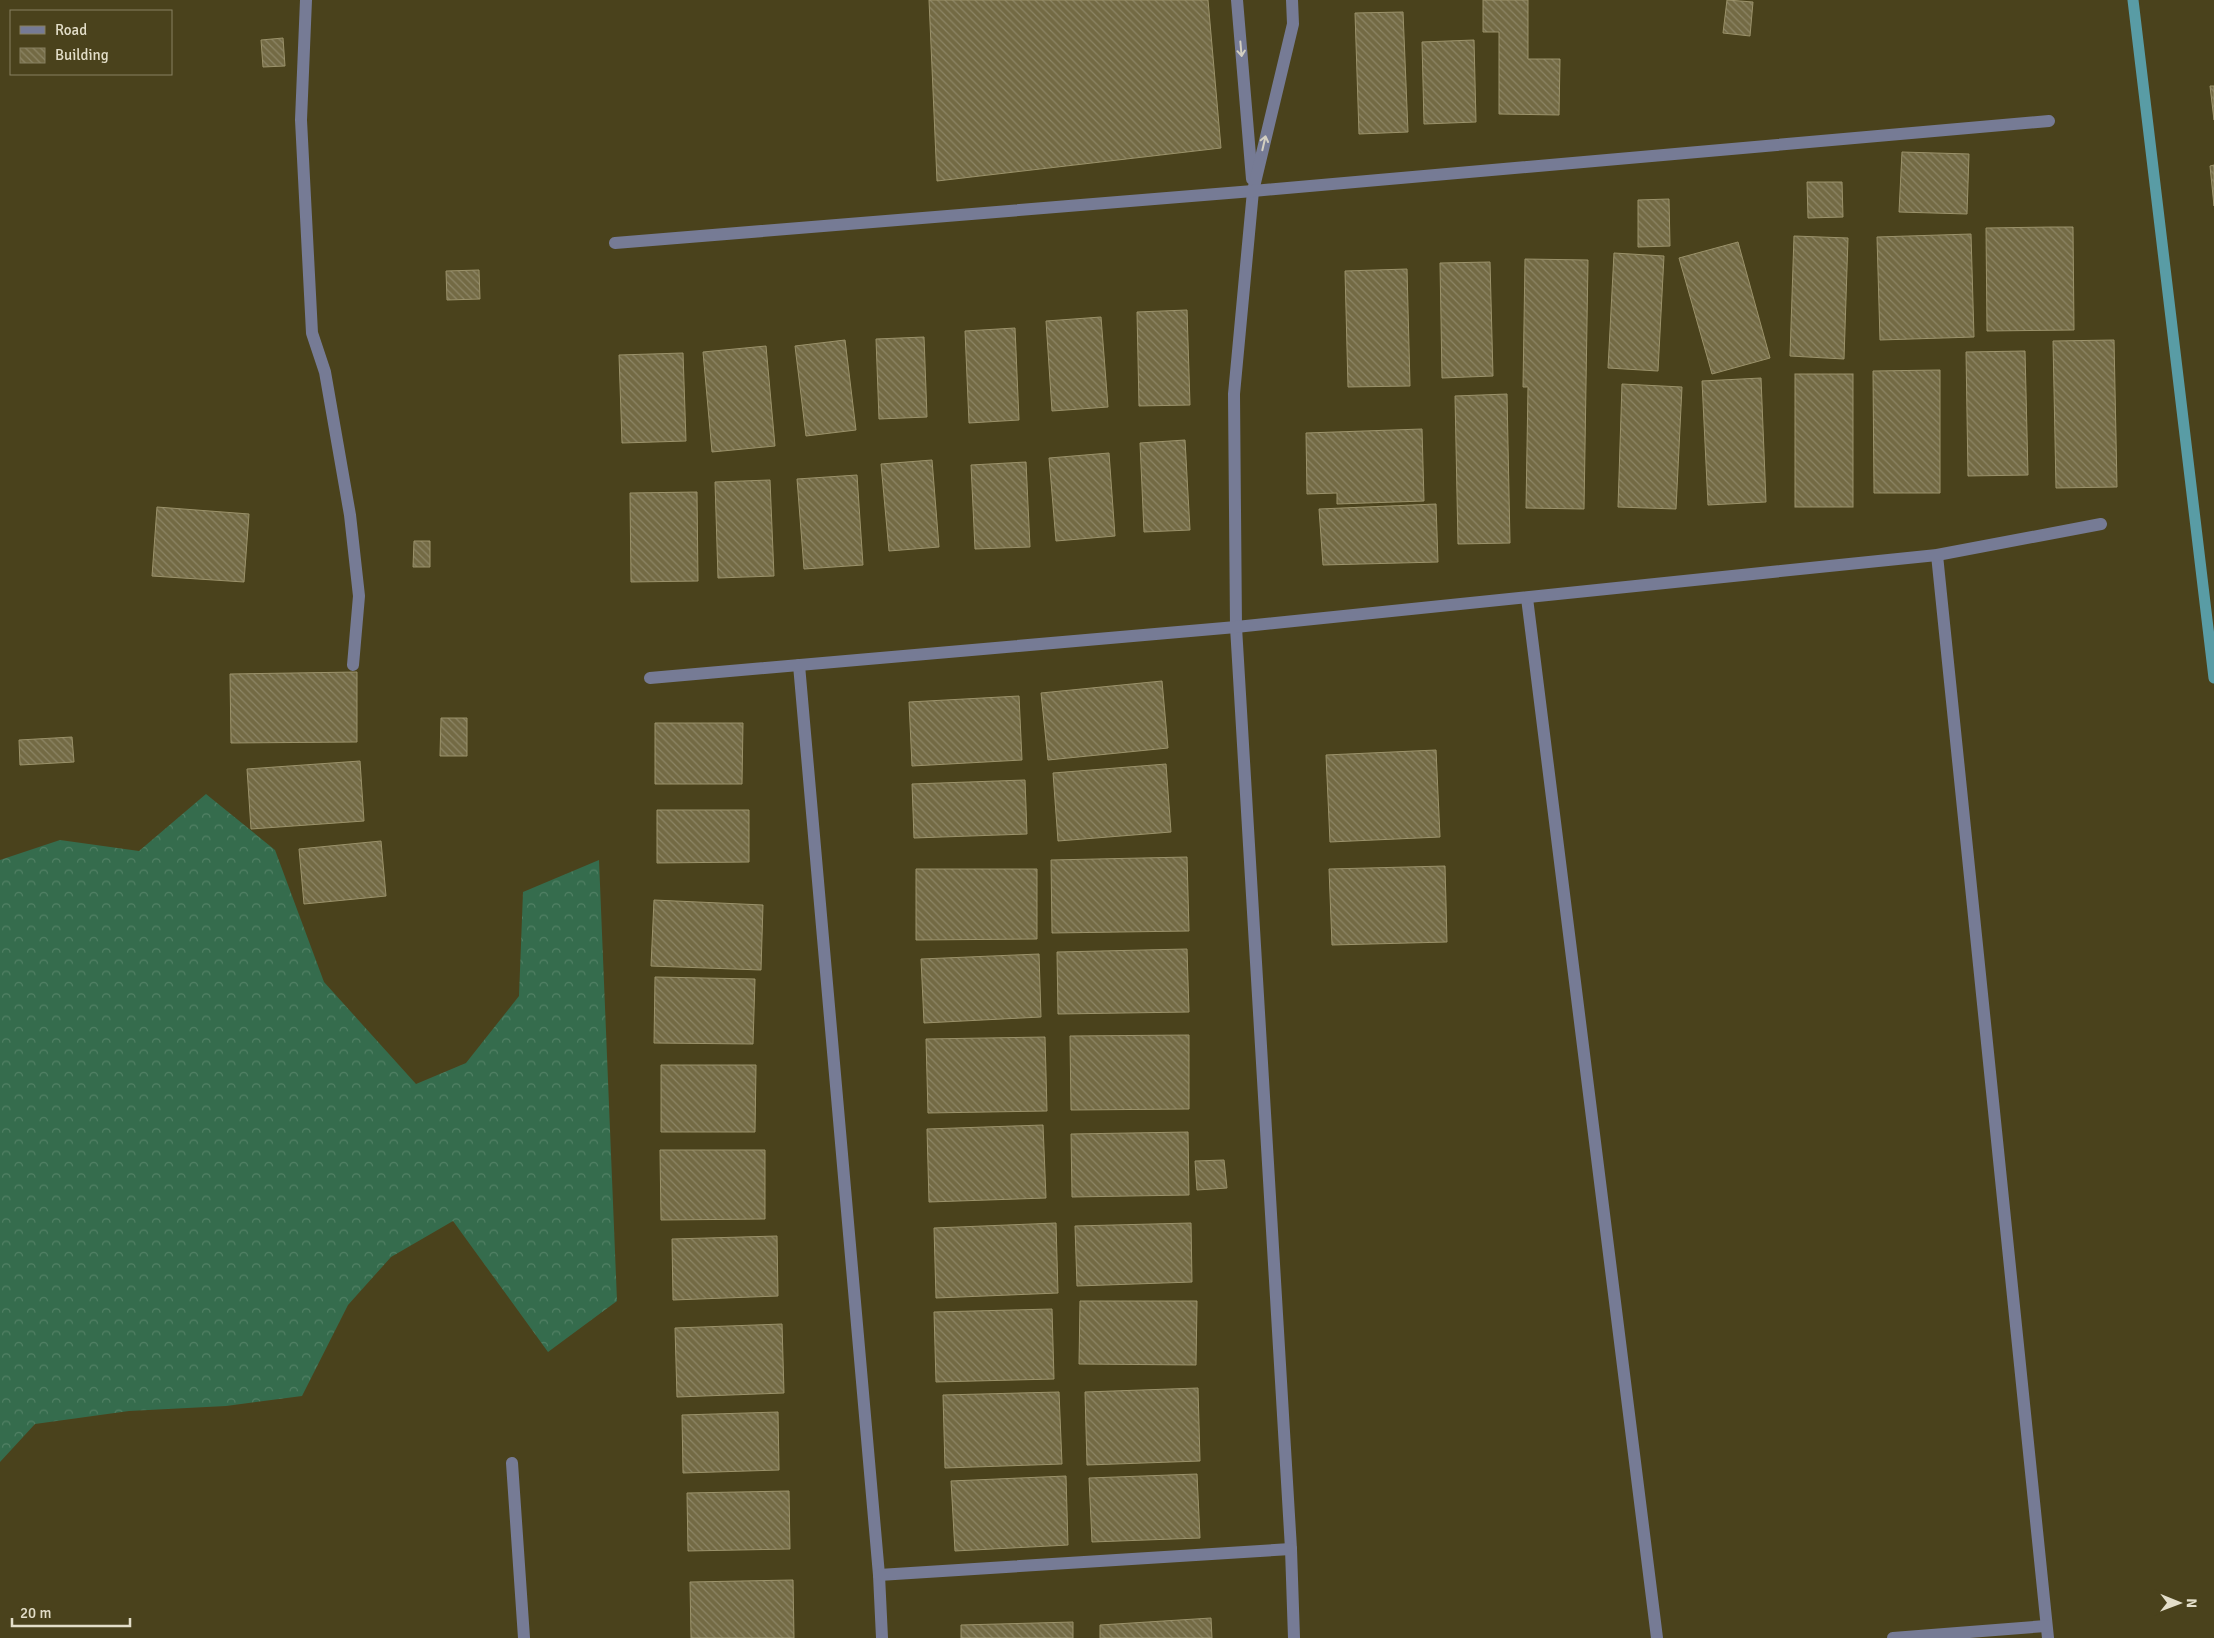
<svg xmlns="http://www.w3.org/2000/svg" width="2214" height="1638" font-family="Signika,sans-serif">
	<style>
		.forest { fill: url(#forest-crowns) }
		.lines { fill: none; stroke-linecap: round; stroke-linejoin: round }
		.stream { stroke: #599ca5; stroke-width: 11 }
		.building { fill: url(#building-back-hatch); stroke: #9b926a }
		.minor { stroke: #767b95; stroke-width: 12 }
		.oneway { stroke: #d3cfc1 }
	</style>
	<defs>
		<pattern id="forest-crowns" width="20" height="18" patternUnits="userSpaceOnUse" patternTransform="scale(1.25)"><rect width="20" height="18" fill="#356c4d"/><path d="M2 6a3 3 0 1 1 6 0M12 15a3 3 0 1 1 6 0" fill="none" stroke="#528165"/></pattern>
		<pattern id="building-back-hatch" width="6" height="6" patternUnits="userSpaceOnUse" patternTransform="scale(1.25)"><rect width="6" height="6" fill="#736a44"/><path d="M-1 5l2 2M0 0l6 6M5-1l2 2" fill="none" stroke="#8d8666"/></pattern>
	</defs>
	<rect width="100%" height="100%" fill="#4a421c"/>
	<polygon class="forest" points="206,794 275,850 324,982 416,1084 466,1063 519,996 523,892 599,860 617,1301 548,1352 453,1221 391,1257 348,1305 302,1396 226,1406 129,1411 35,1424 0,1462 0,860 60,840 139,851"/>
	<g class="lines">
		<polyline class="stream" points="2133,0 2214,678"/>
	</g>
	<g class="building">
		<polygon points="929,0 1208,0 1221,148 937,181"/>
		<polygon points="1483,0 1528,0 1528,59 1560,59 1559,115 1499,114 1499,32 1483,32"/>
		<polygon points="1727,0 1753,2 1750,36 1723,33"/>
		<polygon points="1403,12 1408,132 1359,134 1355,13"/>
		<polygon points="283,38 285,66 263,67 261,40"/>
		<polygon points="1474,40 1476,122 1424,124 1422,42"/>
		<polygon points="2210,86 2214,86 2214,120"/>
		<polygon points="1902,152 1969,154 1967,214 1899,212"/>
		<polygon points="2214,165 2214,206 2210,166"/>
		<polygon points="1807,182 1842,182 1843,217 1808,218"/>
		<polygon points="1669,199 1670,246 1638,247 1638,200"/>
		<polygon points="2051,227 2073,227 2074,330 1987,331 1986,228"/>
		<polygon points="1971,234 1974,337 1880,340 1877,237"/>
		<polygon points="1794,236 1848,238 1844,359 1790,356"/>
		<polygon points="1738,242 1770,358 1712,374 1679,258"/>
		<polygon points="1614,253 1664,256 1658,371 1608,368"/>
		<polygon points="1525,259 1588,260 1584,509 1526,508 1528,387 1523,387"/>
		<polygon points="1490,262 1493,376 1442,378 1440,263"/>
		<polygon points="1407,269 1410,386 1348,387 1345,271"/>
		<polygon points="479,270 480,299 447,300 446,271"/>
		<polygon points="1187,310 1190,405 1139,406 1137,312"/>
		<polygon points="1101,317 1108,407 1052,411 1046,321"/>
		<polygon points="1015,328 1019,420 969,423 965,331"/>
		<polygon points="924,337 927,417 879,419 876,339"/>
		<polygon points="845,340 856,430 806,436 795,346"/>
		<polygon points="2114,340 2117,487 2056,488 2053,341"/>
		<polygon points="766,346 775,446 712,452 703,352"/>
		<polygon points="2025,351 2028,475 1968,476 1966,352"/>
		<polygon points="683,353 686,441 622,443 619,355"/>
		<polygon points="1940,370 1940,493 1874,493 1873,371"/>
		<rect x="1795" y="374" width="58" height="133"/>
		<polygon points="1761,378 1766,502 1708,505 1702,381"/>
		<polygon points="1622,384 1682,387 1676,509 1618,507"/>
		<polygon points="1507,394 1510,543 1458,544 1455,396"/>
		<polygon points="1422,429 1424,501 1337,504 1337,493 1307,494 1306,433"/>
		<polygon points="1185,440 1190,530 1144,532 1140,443"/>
		<polygon points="1109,453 1115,536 1056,541 1049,458"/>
		<polygon points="932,460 939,547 889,551 881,464"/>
		<polygon points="1026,462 1030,547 975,549 971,465"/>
		<polygon points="857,475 863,565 804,569 797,479"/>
		<polygon points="770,480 774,576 718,578 715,482"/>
		<polygon points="697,492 698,581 631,582 630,493"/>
		<polygon points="1436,504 1438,562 1323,565 1319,509"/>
		<polygon points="157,507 249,514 244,582 152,576"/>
		<polygon points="414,541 430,541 430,567 413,567"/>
		<polygon points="357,672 357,742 231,743 230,674"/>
		<polygon points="1162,681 1168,748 1048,760 1041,693"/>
		<polygon points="1019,696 1022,760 912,766 909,702"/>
		<polygon points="441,718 467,718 467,756 440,756"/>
		<polygon points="655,723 743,723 742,784 655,784"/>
		<polygon points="72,737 74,762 20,765 19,740"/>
		<polygon points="1436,750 1440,837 1330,842 1326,755"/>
		<polygon points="360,761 364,821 251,829 247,769"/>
		<polygon points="1166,764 1171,832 1058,841 1053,773"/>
		<polygon points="1025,780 1027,834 914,838 912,784"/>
		<polygon points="657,810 749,810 749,862 657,863"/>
		<polygon points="381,841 386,896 304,904 299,849"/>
		<polygon points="1187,857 1189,931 1052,933 1051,860"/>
		<polygon points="1445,866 1447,942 1332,945 1329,869"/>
		<polygon points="916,869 1037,869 1037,939 916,940"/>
		<polygon points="654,900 763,905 761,970 651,966"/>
		<polygon points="1187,949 1189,1012 1058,1014 1057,952"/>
		<polygon points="1039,954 1041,1017 924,1023 921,959"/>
		<polygon points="655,977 755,979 753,1044 654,1043"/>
		<polygon points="1189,1035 1189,1109 1071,1110 1070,1036"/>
		<polygon points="1045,1037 1047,1111 928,1113 926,1039"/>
		<polygon points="661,1065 756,1065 755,1132 661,1132"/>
		<polygon points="1043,1125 1046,1198 929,1202 927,1129"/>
		<polygon points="1188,1132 1189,1195 1072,1197 1071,1134"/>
		<polygon points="660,1150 765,1150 765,1219 661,1220"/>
		<polygon points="1224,1160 1227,1188 1197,1190 1195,1161"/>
		<polygon points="1056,1223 1058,1293 936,1298 934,1228"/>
		<polygon points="1191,1223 1192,1282 1077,1286 1075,1226"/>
		<polygon points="777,1236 778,1296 673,1300 672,1239"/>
		<polygon points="1080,1301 1197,1301 1196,1365 1079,1364"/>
		<polygon points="1052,1309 1054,1379 936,1382 934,1312"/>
		<polygon points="782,1324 784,1393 677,1397 675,1328"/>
		<polygon points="1198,1388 1200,1461 1087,1465 1085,1392"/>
		<polygon points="1059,1392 1062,1464 945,1468 943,1395"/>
		<polygon points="778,1412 779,1470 683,1473 682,1415"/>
		<polygon points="1197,1474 1200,1538 1092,1542 1089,1478"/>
		<polygon points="1066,1476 1068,1545 955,1551 951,1481"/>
		<polygon points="789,1491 790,1549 688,1551 687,1493"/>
		<polygon points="793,1580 794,1638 691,1638 690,1582"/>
		<polygon points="1211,1618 1212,1638 1100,1638 1100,1625"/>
		<polygon points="1073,1622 1073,1638 961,1638 961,1625"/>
	</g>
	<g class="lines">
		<g class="minor">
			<polyline points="306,0 301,120 312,333 325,372 350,515 359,596 353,665"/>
			<polyline points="1237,0 1252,179"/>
			<polyline points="1292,0 1293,24 1253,191 1234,394 1236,627 1291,1549 1294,1638"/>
			<polyline points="615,243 1253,191 2049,121"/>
			<polyline points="1937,555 2048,1638"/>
			<polyline points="1527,598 1657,1638"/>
			<polyline points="799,665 879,1575 882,1638"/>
			<polyline points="650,678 1236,627 1937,555 2101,524"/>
			<polyline points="512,1463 524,1638"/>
			<polyline points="879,1575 1291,1549"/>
			<polyline points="1893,1638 2046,1626"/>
		</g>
	</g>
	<defs><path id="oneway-shaft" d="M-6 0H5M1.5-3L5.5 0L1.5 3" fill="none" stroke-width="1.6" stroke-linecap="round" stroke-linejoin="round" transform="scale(1.25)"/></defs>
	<g class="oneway">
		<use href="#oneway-shaft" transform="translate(1241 49) rotate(85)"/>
		<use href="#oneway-shaft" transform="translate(1264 143) rotate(-77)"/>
	</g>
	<rect x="10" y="10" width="162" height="65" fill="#4a421c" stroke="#878061"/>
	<rect x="20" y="26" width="25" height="8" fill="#767b95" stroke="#878061"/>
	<text x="55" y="35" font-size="15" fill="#e3dec9">Road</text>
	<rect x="20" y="48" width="25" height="15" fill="url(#building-back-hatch)" stroke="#878061"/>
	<text x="55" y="60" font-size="15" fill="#e3dec9">Building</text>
	<g transform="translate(2179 1603) rotate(91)" stroke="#4a421c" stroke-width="4" paint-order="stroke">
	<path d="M0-4L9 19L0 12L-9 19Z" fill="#e3dec9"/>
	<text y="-8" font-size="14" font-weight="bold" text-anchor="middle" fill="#e3dec9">N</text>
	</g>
	<path d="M12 1618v8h118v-8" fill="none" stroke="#e3dec9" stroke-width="2.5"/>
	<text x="20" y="1618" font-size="15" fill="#e3dec9" stroke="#4a421c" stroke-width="4" paint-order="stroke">20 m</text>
</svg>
